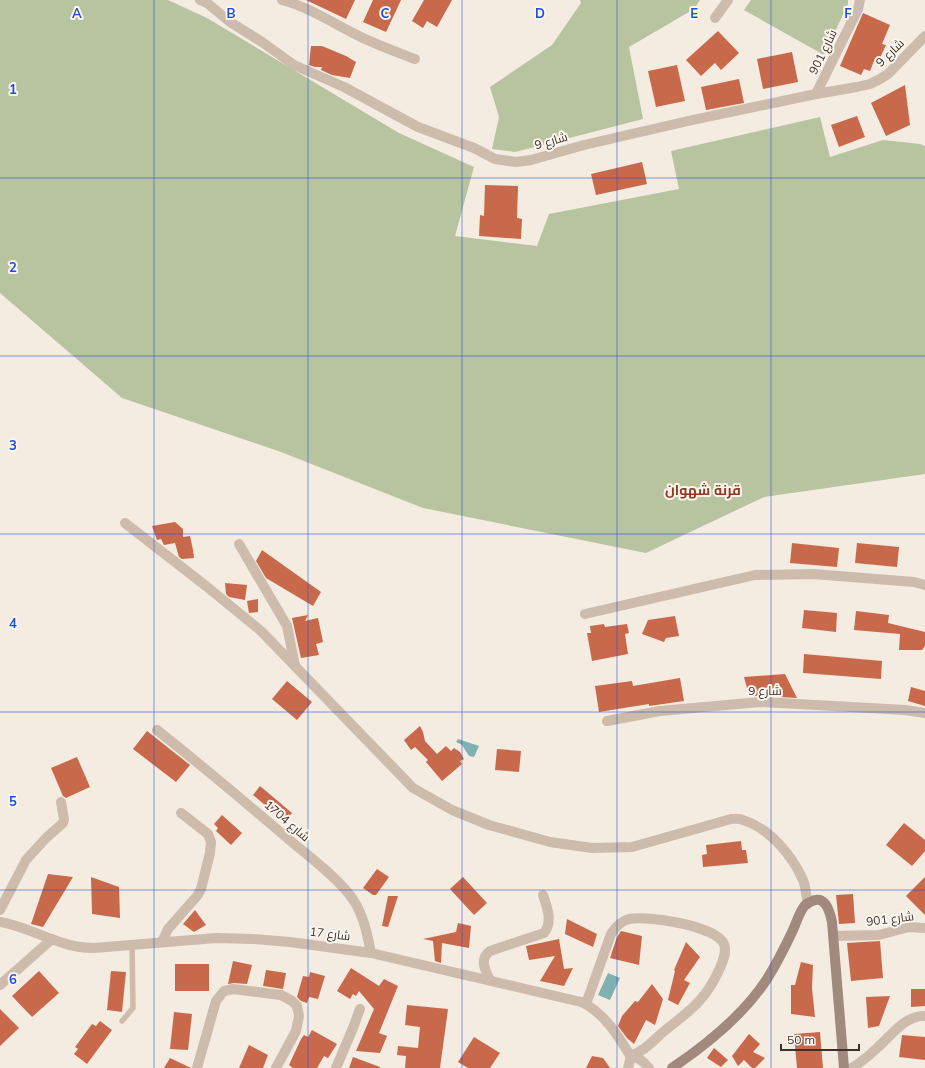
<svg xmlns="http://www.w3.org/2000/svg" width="925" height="1068" font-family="Mulish,Cairo,sans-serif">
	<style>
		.green { fill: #b8c4a0 }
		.water { fill: #7fb0b2 }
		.building { fill: #c8694b }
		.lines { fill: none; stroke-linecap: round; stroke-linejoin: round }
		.lane { stroke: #cdbbac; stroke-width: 5.5 }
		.street { stroke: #cdbbac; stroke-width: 10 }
		.secondary { stroke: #a18a7d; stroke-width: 10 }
		.grid { fill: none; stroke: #1d4ed8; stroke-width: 1; stroke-opacity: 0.55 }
		.labels { text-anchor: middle; stroke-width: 4; stroke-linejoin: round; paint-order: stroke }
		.street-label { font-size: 12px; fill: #3b302b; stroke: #fbf5ee }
		.quarter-label { font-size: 14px; font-weight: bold; fill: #8c3b22; stroke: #fbf5ee }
		.grid-label { font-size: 13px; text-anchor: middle; font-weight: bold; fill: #1d4ed8; stroke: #fbf5ee; stroke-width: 4; stroke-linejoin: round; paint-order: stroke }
	</style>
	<rect width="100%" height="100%" fill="#f4ebe1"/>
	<g class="green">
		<polygon points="0,0 168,0 207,18 399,133 474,167 455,236 537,246 549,214 679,189 671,151 820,117 830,157 883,140 920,144 925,146 925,474 764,497 646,553 423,508 281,452 122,398 0,293"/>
		<polygon points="580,0 700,0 694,9 629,47 643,119 515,152 492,149 499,117 490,87 552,45 581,3"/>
		<polygon points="751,0 848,0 848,4 824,55 744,10"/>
	</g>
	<g class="water">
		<polygon points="458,739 479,746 474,757 469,756 462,745 456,742"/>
		<polygon points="608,973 620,978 610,1000 598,995"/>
	</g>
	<g class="building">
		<polygon points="306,0 355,0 346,19"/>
		<polygon points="373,0 401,0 386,32 363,22"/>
		<polygon points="424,0 452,0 437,27 427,21 423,28 412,21"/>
		<polygon points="863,13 890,25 882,44 886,45 878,62 874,61 870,71 864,69 861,75 840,66"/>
		<polygon points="718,31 739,53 721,70 715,63 701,76 686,60"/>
		<polygon points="311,46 322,46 346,56 356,62 350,78 332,75 321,70 322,67 315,67 309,65"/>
		<polygon points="792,52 798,82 763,89 757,59"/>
		<polygon points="677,65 685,101 656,107 648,71"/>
		<polygon points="739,79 744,103 706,110 701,87"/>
		<polygon points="905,85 910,125 886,136 871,103"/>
		<polygon points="857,116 865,137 839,147 831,125"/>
		<polygon points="642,162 647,184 596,195 591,174"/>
		<polygon points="485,185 518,186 517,218 522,219 521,239 479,236 480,215 484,216"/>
		<polygon points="175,522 183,529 183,537 190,536 193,550 194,558 182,559 179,557 175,543 164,545 161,539 157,540 152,526"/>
		<polygon points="792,543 839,548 837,567 790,563"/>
		<polygon points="857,543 899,547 897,567 855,563"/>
		<polygon points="262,550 321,592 313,606 266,578 256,561"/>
		<polygon points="225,583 247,585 245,600 229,597 226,594"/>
		<polygon points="258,599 258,612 249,613 247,601"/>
		<polygon points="804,610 837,613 836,632 802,628"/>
		<polygon points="856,611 889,615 888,623 925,632 925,646 922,650 899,650 900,634 854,630"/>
		<polygon points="308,615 305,621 318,618 323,642 316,644 319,655 301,658 292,618"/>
		<polygon points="675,616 679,636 666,638 664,642 642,634 648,620"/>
		<polygon points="604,624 605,627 627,624 629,633 625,634 628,654 592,661 587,633 591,633 590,626"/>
		<polygon points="804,654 882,661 881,679 803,673"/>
		<polygon points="785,674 797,698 760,696 749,696 744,677"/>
		<polygon points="680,678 684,701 649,706 649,704 599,712 595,686 632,681 633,686"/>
		<polygon points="287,681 312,702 297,720 272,699"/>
		<polygon points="911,687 925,691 925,706 908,701"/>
		<polygon points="420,726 423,732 425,741 437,754 446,746 451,751 454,748 460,752 464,759 460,761 462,764 442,781 426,762 428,760 415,747 411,750 404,740"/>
		<polygon points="147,731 190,765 176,782 133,749"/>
		<polygon points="497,749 521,751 519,772 495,770"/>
		<polygon points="77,757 90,787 66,798 63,796 51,768"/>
		<polygon points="260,786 292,813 285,822 253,795"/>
		<polygon points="222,815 242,833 231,845 216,831 218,828 214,824"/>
		<polygon points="904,823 925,840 925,851 912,866 886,845"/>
		<polygon points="741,841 742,850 746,850 748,863 703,867 702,855 707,854 706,845"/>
		<polygon points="377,869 389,877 376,895 373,895 363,888"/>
		<polygon points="48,874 73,877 43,927 31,924"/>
		<polygon points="91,877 119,887 120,918 92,914"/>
		<polygon points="463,877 487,903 474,915 450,889"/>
		<polygon points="925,877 925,915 906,896"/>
		<polygon points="853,894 855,923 839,924 836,895"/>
		<polygon points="388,896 398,896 388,927 382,926"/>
		<polygon points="195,910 206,925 194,932 183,924"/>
		<polygon points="567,919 597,934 593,947 565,934"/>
		<polygon points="458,923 471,926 469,948 442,943 441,963 435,961 433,941 423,939 456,932"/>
		<polygon points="621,931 642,936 639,965 610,958 617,937"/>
		<polygon points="559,939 564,969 573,968 564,986 540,981 555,956 529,960 526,946"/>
		<polygon points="880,941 883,978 851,981 847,943"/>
		<polygon points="686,942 700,957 684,980 690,983 678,1005 668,1000 675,971 674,970"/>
		<polygon points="233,961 252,965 247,984 234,983 228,984"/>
		<polygon points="801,962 813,965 812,988 815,1017 791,1014 791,985 795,985"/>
		<rect x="175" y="964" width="34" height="27"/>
		<polygon points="351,968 379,986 384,979 398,986 379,1033 387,1036 380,1053 356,1051 374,1009 359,991 356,996 353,994 350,999 337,991"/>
		<polygon points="266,970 286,973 283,989 263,986"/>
		<polygon points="39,971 59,993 32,1017 12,996"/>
		<polygon points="111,971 126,972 122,1012 107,1010"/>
		<polygon points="310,972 325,976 318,999 309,997 307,1003 301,1001 297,997 303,976 309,977"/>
		<polygon points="652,984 663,999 655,1025 646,1020 634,1044 627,1038 618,1026 622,1016 635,1001 638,1002"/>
		<polygon points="911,989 925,989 925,1006 911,1007"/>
		<polygon points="890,996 879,1026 868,1028 866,997"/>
		<polygon points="407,1005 448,1009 440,1068 405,1068 406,1056 397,1055 398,1046 418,1048 420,1027 405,1025"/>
		<polygon points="0,1009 19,1028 0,1046"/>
		<polygon points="174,1012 192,1014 188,1050 170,1049"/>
		<polygon points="100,1021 112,1030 87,1064 74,1054 78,1049 75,1047 92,1024 96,1026"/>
		<polygon points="312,1030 337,1044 328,1058 324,1056 317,1068 293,1068 289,1065 301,1039 304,1035 308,1037"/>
		<polygon points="820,1032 823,1068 797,1068 794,1034"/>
		<polygon points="749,1034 760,1044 753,1052 765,1058 755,1068 752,1068 744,1060 738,1066 732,1056"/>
		<polygon points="902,1035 925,1037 925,1060 899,1057"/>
		<polygon points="474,1037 500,1053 490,1068 468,1068 458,1062"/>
		<polygon points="249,1045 268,1055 263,1068 239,1068"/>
		<polygon points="714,1048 728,1060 721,1067 707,1058"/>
		<polygon points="592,1056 603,1058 610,1068 586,1068"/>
		<polygon points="353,1057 380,1067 380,1068 349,1068"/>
		<polygon points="170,1058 191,1068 164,1068"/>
	</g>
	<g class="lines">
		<polyline class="lane" points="122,1021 133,1008 132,944"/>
		<g class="street">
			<polyline points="200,0 207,3 230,22 262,42 294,65 344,87 418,127 474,148 495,159 516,162 531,160 584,145 688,121 816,94 857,87 870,84 880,79 888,74 925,36"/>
			<path d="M 282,0 C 308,7 331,22 355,34 C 374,44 394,51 415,59"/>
			<polyline points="715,18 728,0"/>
			<polyline points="816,94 858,9 860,0"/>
			<path d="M 125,523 L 206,586 L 261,631 L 413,788 L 452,810 L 489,825 L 550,842 L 592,848 L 632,847 L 731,819 C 735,819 739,818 743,820 C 769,828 792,855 803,880 C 806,887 806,896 808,904"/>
			<polyline points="239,544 287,626 295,666"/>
			<polyline points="585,614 755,575 813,574 914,582 925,585"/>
			<polyline points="607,721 660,711 760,702 905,710 925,713"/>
			<path d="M 157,730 C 201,765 244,801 286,837 C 307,855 331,872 349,894 C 363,911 367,933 371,953"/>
			<polyline points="0,910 26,860 46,838 63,823 64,819 61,802"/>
			<path d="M 0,922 C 21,925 40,936 60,942 C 71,946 82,948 94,948 L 216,938 L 254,939 L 290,942 L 371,953 L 581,1002 C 604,1012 619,1037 631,1057"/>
			<polyline points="834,936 879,935 909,927 925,928"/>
			<polyline points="162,942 168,929 197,896 201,889 210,853 211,842 208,834 181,813"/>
			<path d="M 490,980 C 485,970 479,959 490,951 L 544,933 C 553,922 547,907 543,895"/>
			<polyline points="0,985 52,939"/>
			<path d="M 586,1004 L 611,934 C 616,926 621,921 629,919 C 648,915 716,926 724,944 C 727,952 723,961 720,968 C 715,979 709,990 701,999 C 690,1012 675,1022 662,1033 C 652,1042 643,1052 630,1056"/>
			<path d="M 631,1057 C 638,1056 645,1063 649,1068"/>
			<polyline points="197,1068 216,1001 224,991 233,989 281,995 292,1001 297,1006 299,1016 296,1031 276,1068"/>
			<polyline points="336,1068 353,1028 360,1009"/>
			<polyline points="628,1068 631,1057"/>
			<path d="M 852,1068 C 861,1062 869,1056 877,1048 C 891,1036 905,1015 925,1016"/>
		</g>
		<path class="secondary" d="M 672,1068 C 706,1045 745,1013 767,979 C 777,963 785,947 793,930 C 796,923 799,914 803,908 C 804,906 808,903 810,902 C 825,893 830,912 832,922 L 844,1068"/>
	</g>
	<path class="grid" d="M 154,0 L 154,1068M 308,0 L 308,1068M 462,0 L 462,1068M 617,0 L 617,1068M 771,0 L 771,1068M 0,178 L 925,178M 0,356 L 925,356M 0,534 L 925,534M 0,712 L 925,712M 0,890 L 925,890"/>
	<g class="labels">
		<g class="street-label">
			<text transform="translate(823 52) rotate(-64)" y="4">شارع 901</text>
			<text transform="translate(890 53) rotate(-44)" y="4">شارع 9</text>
			<text transform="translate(551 141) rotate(-16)" y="4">شارع 9</text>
			<text x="765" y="695">شارع 9</text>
			<text transform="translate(287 821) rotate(41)" y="4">شارع 1704</text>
			<text transform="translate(890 919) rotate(-7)" y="4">شارع 901</text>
			<text transform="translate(330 934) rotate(7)" y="4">شارع 17</text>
		</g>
		<g class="quarter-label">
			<text x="703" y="495">قرنة شهوان</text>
		</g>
	</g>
	<g class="grid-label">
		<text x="77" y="18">A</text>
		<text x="231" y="18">B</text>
		<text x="385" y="18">C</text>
		<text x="540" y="18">D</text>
		<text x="694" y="18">E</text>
		<text x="848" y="18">F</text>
		<text x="13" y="94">1</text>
		<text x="13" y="272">2</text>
		<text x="13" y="450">3</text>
		<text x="13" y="628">4</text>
		<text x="13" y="806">5</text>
		<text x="13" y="984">6</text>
	</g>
	<path d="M781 1044v6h78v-6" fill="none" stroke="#3b302b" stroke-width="2"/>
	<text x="787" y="1044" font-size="12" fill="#3b302b" stroke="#fbf5ee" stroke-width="3" paint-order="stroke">50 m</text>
</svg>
